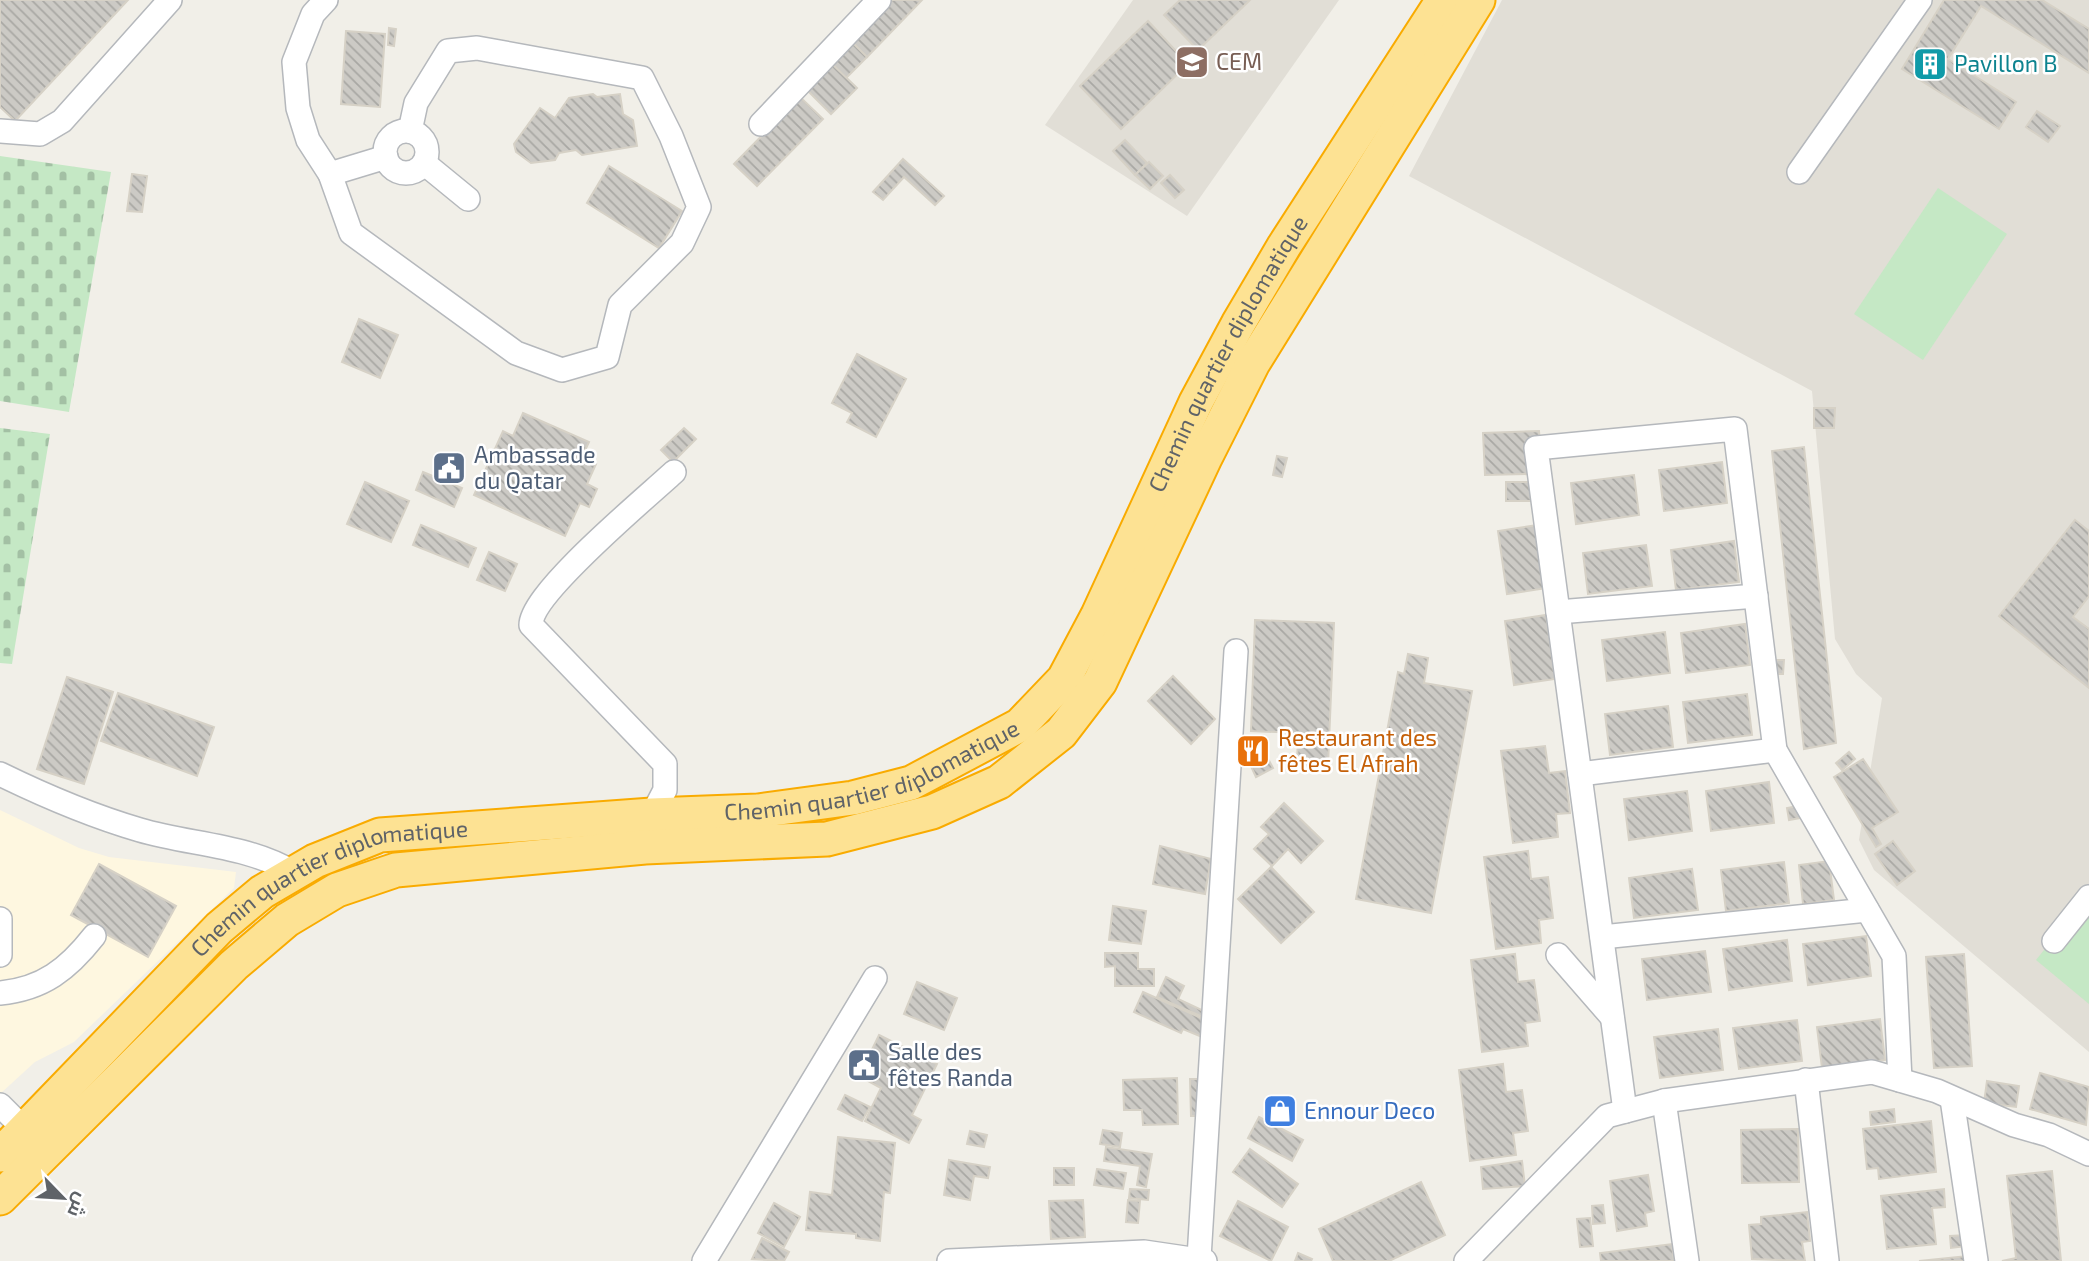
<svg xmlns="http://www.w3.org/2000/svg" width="2089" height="1261" font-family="'Exo 2',Cairo,sans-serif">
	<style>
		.commercial { fill: #fef7e0 }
		.education { fill: #e1ded6 }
		.grass { fill: #c5e8c5 }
		.cemetery { fill: url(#cemetery-stones) }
		.building { fill: url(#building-back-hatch); stroke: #d6d1c6; stroke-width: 2 }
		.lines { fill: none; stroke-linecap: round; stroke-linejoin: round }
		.minor-casing { stroke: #b5b8bc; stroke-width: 26 }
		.highway-casing { stroke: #f9ab00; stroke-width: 37 }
		.minor { stroke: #fff; stroke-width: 23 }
		.highway { stroke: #fde293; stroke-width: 33 }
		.labels { text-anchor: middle; stroke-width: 5; stroke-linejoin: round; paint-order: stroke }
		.education-label { font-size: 23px; fill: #785e54; stroke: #fff; text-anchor: start }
		.culture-label { font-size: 23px; fill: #0d838f; stroke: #fff; text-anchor: start }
		.street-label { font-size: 23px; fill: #5f6368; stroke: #fff }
		.service-label { font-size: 23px; fill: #4e5e75; stroke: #fff; text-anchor: start }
		.food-label { font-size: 23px; fill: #c56008; stroke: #fff; text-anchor: start }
		.shop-label { font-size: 23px; fill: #366cbe; stroke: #fff; text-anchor: start }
	</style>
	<defs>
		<pattern id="cemetery-stones" width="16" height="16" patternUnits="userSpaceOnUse" patternTransform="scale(1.75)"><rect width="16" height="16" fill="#c5e8c5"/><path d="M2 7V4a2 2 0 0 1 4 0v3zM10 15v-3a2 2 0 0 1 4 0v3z" fill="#a3c0a4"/></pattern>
		<pattern id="building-back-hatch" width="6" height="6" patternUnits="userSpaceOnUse" patternTransform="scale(1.75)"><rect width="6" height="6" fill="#cccac5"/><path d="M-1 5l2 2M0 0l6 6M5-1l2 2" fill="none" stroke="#a9a8a4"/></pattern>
	</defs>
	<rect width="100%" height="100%" fill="#f1efe8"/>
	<polygon class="commercial" points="0,810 79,848 109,857 236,872 234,888 74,1042 35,1062 0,1094"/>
	<g class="education">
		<polygon points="1133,0 1339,0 1187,216 1045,125"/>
		<polygon points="1502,0 2089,0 2089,1052 1874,870 1859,840 1882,698 1856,674 1835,639 1812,391 1409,176"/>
	</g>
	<g class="grass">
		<polygon points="1938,188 2007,234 1923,360 1854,314"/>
		<polygon points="2089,894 2089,1004 2036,960"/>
	</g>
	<g class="cemetery">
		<polygon points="0,156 111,172 69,412 0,401"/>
		<polygon points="0,428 50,434 12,664 0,663"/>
	</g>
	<g class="building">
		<polygon points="0,0 128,0 15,121 0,107"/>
		<polygon points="886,0 922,0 867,57 848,38"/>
		<polygon points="1180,0 1250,0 1198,50 1164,15"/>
		<polygon points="1944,0 2042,0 2089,29 2089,73 1981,6 1948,59 2016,102 1999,129 1902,69"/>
		<polygon points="1148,21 1188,64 1121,129 1080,86"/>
		<polygon points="389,28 396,29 394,46 388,45"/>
		<polygon points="346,31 385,34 380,107 341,104"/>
		<polygon points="850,40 867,57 846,78 829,61"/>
		<polygon points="829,61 857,88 831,114 804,87"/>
		<polygon points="593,94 597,97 620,94 623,114 633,120 637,146 582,155 576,150 559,153 555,160 531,163 516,152 514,144 540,108 555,118 569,98"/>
		<polygon points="800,97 823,119 757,186 734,164"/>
		<polygon points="2037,111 2060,126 2048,142 2026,127"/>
		<polygon points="1125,140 1147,163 1135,175 1113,151"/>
		<polygon points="903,159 944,196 935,205 904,177 883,200 873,192"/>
		<polygon points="1149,162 1163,176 1150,189 1135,175"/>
		<polygon points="609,166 682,211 659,248 587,203"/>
		<polygon points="132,174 147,176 142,212 127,211"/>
		<polygon points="1170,175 1184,190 1175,198 1161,183"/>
		<polygon points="359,319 398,335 380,378 342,362"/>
		<polygon points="857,354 906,379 876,437 847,422 852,413 832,403"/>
		<polygon points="1814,408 1835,408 1834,428 1814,428"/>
		<polygon points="523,413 589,442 582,457 596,464 587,484 597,489 589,507 580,503 565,536 474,495 503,431 513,436"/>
		<polygon points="684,428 696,439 673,462 661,450"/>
		<polygon points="1539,431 1540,443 1531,474 1485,475 1483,433"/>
		<polygon points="1804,447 1836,743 1804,749 1772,451"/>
		<polygon points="1277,456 1287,458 1282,477 1273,475"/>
		<polygon points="1722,462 1727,503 1664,511 1659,470"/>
		<polygon points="423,472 462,488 454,507 416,490"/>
		<polygon points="1634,475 1639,515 1576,524 1571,483"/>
		<polygon points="365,482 409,501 391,542 347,524"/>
		<rect x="1506" y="482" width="31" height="19"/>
		<polygon points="2075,520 2089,531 2089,596 2073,617 2089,629 2089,688 1999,616"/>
		<polygon points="421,525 476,548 468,567 413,545"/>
		<polygon points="1538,525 1547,588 1507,594 1498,531"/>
		<polygon points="1734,541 1739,582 1676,590 1671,550"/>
		<polygon points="1646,545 1652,586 1588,594 1583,553"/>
		<polygon points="489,552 517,564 505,591 477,580"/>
		<polygon points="1546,615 1555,679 1514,685 1505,621"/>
		<polygon points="1255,620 1334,623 1328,766 1297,765 1298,733 1251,731"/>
		<polygon points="1745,624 1750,665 1686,673 1681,633"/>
		<polygon points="1665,632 1670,673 1607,681 1602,640"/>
		<polygon points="1408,654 1428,658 1424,683 1472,691 1431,913 1356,899 1398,672 1404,674"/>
		<polygon points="1770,660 1784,660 1783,674 1770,674"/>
		<polygon points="1173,676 1215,719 1191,744 1148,701"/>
		<polygon points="67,677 113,692 84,784 37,769"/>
		<polygon points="118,693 214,727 197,776 101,741"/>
		<polygon points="1747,694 1752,735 1688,743 1683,702"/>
		<polygon points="1668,706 1673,747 1610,755 1605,714"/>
		<polygon points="1545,746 1549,773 1565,771 1570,813 1556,814 1558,837 1513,843 1501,751"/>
		<polygon points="1849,752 1855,759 1842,770 1836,763"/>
		<polygon points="1265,753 1273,768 1256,777 1249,762"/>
		<polygon points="1863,759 1898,812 1872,828 1881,844 1876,847 1834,777"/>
		<polygon points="1769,782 1774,823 1711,831 1706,791"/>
		<polygon points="1687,791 1692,831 1629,840 1624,799"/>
		<polygon points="1284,803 1323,841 1301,863 1288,849 1272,866 1254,849 1269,834 1261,827"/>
		<polygon points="1804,805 1806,817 1789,820 1787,808"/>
		<polygon points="1893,841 1915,871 1897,885 1875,854"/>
		<polygon points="1160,846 1211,859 1205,894 1153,884"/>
		<polygon points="1528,851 1531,879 1548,877 1553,918 1539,920 1541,943 1496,949 1484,857"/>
		<polygon points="1829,861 1834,900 1803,904 1799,865"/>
		<polygon points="1784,862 1789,903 1726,911 1721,870"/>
		<polygon points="99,864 176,906 148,957 71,915"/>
		<polygon points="1271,867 1314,912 1281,943 1238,899"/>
		<polygon points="1692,869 1698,910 1634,918 1629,878"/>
		<polygon points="1113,906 1146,911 1141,944 1109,940"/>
		<polygon points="1866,936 1871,976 1808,985 1803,944"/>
		<polygon points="1787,940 1792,981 1729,990 1723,949"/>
		<polygon points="1705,951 1711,992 1647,1000 1642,959"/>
		<polygon points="1105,953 1138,953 1138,969 1154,969 1154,986 1115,986 1115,966 1105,967"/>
		<polygon points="1515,954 1518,982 1534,980 1540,1021 1525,1023 1528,1046 1482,1052 1471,960"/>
		<polygon points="1964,954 1972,1066 1934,1068 1926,957"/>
		<polygon points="1166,977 1184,986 1178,999 1208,1013 1205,1018 1157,997"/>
		<polygon points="917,982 957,998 944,1030 904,1014"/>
		<polygon points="1143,992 1210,1022 1202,1037 1183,1029 1181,1033 1134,1012"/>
		<polygon points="1880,1019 1885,1060 1822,1068 1817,1027"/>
		<polygon points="1797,1020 1802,1061 1739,1069 1733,1028"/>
		<polygon points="1718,1029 1723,1070 1660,1078 1654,1037"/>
		<polygon points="879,1035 937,1064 912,1115 921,1120 909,1143 865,1121 881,1088 859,1076"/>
		<polygon points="1503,1064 1506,1092 1522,1090 1528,1131 1513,1133 1516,1155 1470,1161 1459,1070"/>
		<polygon points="2040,1073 2089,1087 2086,1125 2030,1109"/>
		<polygon points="1177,1078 1178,1124 1143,1125 1142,1110 1124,1110 1123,1080"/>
		<polygon points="1190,1079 1205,1079 1206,1116 1191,1116"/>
		<polygon points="1987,1081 2019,1086 2016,1107 1984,1103"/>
		<polygon points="845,1095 870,1107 862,1121 838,1109"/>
		<polygon points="1894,1109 1895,1122 1871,1125 1870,1112"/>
		<polygon points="1259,1117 1303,1140 1292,1161 1248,1138"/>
		<polygon points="1931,1121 1936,1172 1879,1179 1878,1168 1867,1169 1863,1129"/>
		<polygon points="1798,1129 1799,1182 1742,1183 1741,1130"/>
		<polygon points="1103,1130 1122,1133 1120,1147 1100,1144"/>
		<polygon points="970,1131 987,1135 984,1147 967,1144"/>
		<polygon points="838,1137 895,1143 890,1193 884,1192 880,1241 856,1238 856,1234 806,1230 810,1192 832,1195"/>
		<polygon points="1106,1147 1152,1154 1146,1187 1137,1185 1140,1166 1104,1161"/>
		<polygon points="1250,1149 1298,1184 1282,1207 1233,1172"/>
		<polygon points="949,1160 990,1167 988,1178 974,1176 970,1200 944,1195"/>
		<polygon points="1522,1161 1525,1186 1483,1189 1481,1167"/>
		<rect x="1054" y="1168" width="20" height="17"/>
		<polygon points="1097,1169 1126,1173 1123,1189 1094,1185"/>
		<polygon points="2052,1171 2061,1261 2002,1261 2016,1258 2007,1176"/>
		<polygon points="1648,1175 1654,1211 1645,1213 1647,1226 1617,1231 1610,1181"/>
		<polygon points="1421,1182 1445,1235 1389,1261 1333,1261 1319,1229"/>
		<polygon points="1130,1189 1149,1190 1148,1200 1129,1198"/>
		<polygon points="1944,1189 1945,1207 1932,1208 1936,1244 1887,1249 1881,1196"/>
		<polygon points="1083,1200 1085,1237 1051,1239 1049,1201"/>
		<polygon points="1128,1200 1140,1201 1138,1223 1126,1222"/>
		<polygon points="1238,1201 1288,1227 1271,1261 1220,1236"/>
		<polygon points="774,1203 800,1217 784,1247 758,1233"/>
		<polygon points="1603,1205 1605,1223 1593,1224 1592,1206"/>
		<polygon points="1807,1212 1810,1241 1802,1242 1805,1261 1752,1259 1749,1225 1761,1224 1761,1217"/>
		<polygon points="1590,1218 1593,1246 1580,1247 1577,1219"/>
		<polygon points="1966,1235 1967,1246 1951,1248 1950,1236"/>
		<polygon points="762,1238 789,1252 784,1261 752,1259"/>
		<polygon points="1672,1244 1674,1261 1601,1261 1600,1253"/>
		<polygon points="1298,1253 1312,1259 1311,1261 1295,1261"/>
		<polygon points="1967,1256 1967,1261 1919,1261"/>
	</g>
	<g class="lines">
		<g class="minor-casing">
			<g id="minor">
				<polyline points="326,0 313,14 294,62 298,108 308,140 330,174 351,233 516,353 562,370 607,357 620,305 682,243 699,207 671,136 642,78 477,48 448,51 416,103 410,131"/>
				<polyline points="761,124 879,0"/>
				<circle cx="406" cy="152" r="21"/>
				<polyline points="0,131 40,134 62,121 170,0"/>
				<polyline points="424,163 468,199"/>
				<polyline points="1799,172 1920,0"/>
				<polyline points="330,174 386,157"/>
				<polyline points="1558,612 1756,596"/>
				<path d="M 0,774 C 45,796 92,816 140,830 C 191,845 248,845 294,873"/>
				<polyline points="1580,774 1775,750"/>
				<path d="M 652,815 L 665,790 L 665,764 L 531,625 C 531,593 646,498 674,472"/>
				<polyline points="0,919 0,955"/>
				<polyline points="1602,937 1867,910"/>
				<polyline points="2054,941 2089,897"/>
				<polyline points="1558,955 1612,1017"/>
				<path d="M 0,993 C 43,989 68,969 94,936"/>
				<polyline points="1806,1080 1827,1261"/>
				<polyline points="1952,1099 1976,1261"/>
				<polyline points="1664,1101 1687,1261"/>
				<polyline points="0,1105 24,1129"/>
				<polyline points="1625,1111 1536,448 1735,429 1775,750 1894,956 1900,1080"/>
				<polyline points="1199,1258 1236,651"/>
				<polyline points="704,1261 875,978"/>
				<polyline points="949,1261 1144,1252 1205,1261"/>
				<polyline points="1466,1261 1607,1116 1664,1101 1872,1072 1937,1091 2014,1125 2049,1135 2089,1154"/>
			</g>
		</g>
		<g class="highway-casing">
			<g id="highway">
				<path id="s1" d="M 0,1155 L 219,928 L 262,892 L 315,861 L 380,835 L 652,815 L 758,811 L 853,798 L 911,783 L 1020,725 L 1064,679 L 1098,615 L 1196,402 L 1238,324 L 1284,246 L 1443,0"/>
				<polyline points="0,1198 234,965 287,920 337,890 396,870 645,847 827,839 932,812 999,782 1061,733 1100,682 1205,458 1253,363 1478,0"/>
			</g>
		</g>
		<use href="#minor" class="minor"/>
		<use href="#highway" class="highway"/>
	</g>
	<defs>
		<g id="school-square" transform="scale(1.75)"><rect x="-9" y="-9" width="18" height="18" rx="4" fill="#8d6e63" stroke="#fff"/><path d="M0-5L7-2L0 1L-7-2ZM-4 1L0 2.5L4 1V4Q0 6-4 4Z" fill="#fff"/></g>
		<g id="building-square" transform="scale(1.75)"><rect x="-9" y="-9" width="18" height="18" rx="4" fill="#0f9aa8" stroke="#fff"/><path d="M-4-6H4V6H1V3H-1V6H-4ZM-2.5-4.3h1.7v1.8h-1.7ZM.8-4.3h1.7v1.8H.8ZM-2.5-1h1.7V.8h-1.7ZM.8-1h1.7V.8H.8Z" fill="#fff"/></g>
		<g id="civic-square" transform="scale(1.75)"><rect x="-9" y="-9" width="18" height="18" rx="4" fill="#5c6f8a" stroke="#fff"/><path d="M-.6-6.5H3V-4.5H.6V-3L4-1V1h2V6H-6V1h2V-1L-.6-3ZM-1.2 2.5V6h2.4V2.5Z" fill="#fff"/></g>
		<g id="restaurant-square" transform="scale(1.75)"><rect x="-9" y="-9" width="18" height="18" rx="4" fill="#e8710a" stroke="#fff"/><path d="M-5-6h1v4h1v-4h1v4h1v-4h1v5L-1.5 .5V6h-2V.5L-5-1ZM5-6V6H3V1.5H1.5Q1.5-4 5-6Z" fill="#fff"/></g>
		<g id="shop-square" transform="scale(1.75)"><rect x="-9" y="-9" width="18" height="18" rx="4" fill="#3f7fe0" stroke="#fff"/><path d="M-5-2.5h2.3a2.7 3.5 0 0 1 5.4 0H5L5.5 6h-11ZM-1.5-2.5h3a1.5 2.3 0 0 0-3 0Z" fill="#fff"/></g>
	</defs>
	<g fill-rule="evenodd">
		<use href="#school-square" x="1192" y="62"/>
		<use href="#building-square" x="1930" y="64"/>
		<use href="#civic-square" x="449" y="468"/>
		<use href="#restaurant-square" x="1253" y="751"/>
		<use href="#civic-square" x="864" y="1065"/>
		<use href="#shop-square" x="1280" y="1111"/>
	</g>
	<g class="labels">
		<g class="education-label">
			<text x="1216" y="70">CEM</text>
		</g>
		<g class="culture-label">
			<text x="1954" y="72">Pavillon B</text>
		</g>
		<g class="street-label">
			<text dy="8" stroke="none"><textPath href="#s1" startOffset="1589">Chemin quartier diplomatique</textPath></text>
			<text dy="8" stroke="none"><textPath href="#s1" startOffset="1003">Chemin quartier diplomatique</textPath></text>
			<text dy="8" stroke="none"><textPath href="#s1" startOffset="436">Chemin quartier diplomatique</textPath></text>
		</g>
		<g class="service-label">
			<text x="474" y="463">Ambassade<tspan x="474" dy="26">du Qatar</tspan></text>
			<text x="888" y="1060">Salle des<tspan x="888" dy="26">fêtes Randa</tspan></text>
		</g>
		<g class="food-label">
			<text x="1278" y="746">Restaurant des<tspan x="1278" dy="26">fêtes El Afrah</tspan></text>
		</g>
		<g class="shop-label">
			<text x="1304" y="1119">Ennour Deco</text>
		</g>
	</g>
	<g transform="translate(63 1198) rotate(115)" stroke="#ffffff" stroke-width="5" paint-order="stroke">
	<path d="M0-5L12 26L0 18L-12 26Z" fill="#5f6368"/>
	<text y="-10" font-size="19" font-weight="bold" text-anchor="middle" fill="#5f6368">ش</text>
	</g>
</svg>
